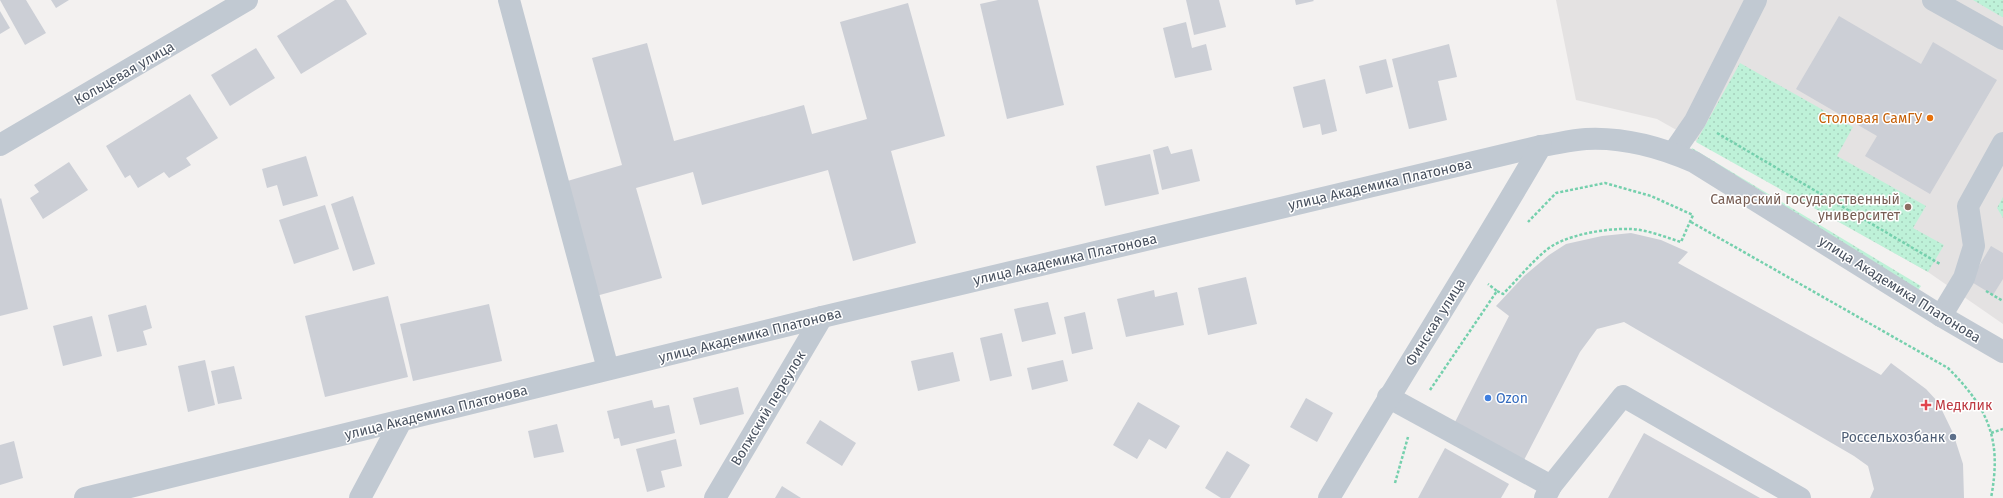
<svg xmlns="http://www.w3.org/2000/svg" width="2003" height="498" font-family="'Fira Sans',sans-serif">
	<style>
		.education { fill: #e4e2e2 }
		.green { fill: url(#green-dots) }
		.building { fill: #cccfd6 }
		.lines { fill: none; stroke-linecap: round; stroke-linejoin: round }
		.path { stroke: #75d0ad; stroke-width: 2.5; stroke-dasharray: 3 2; stroke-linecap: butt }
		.minor { stroke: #c1c9d2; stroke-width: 22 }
		.food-dot { fill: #e8710a; stroke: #fff; stroke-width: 1.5 }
		.education-dot { fill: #8d6e63; stroke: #fff; stroke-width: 1.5 }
		.shop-dot { fill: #3f7fe0; stroke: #fff; stroke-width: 1.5 }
		.health-dot { fill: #e0444e; stroke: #fff; stroke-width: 1.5 }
		.service-dot { fill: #5c6f8a; stroke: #fff; stroke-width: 1.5 }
		.labels { text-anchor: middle; stroke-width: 3; stroke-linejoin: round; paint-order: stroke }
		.street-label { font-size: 14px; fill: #48515f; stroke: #fff }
		.food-label { font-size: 14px; fill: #c56008; stroke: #fff; text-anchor: end }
		.education-label { font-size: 14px; fill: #785e54; stroke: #fff; text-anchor: end }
		.shop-label { font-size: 14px; fill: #366cbe; stroke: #fff; text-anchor: start }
		.health-label { font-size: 14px; fill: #be3a42; stroke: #fff; text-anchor: start }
		.service-label { font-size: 14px; fill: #4e5e75; stroke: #fff; text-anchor: end }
	</style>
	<defs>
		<pattern id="green-dots" width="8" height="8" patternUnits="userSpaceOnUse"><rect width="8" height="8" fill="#bef1d8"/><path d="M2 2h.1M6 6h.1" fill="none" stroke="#a5d0bc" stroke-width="1.8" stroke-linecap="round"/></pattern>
	</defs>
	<rect width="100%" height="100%" fill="#f3f1f0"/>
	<polygon class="education" points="1556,0 2003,0 2003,324 1928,272 1657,119 1576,100"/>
	<g class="green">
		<polygon points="1973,0 2003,0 2003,17 2002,17"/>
		<polygon points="1740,63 1853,127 1837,156 1926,206 1913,228 1944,245 1928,272 1696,142"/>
		<polygon points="1692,148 1921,286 1916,293 1688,155"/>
		<polygon points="2003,197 2003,218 1997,208"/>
	</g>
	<g class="building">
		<polygon points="0,0 26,0 46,33 25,45"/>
		<polygon points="51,0 69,0 56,8"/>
		<polygon points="335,0 346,0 367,34 301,74 277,36"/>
		<polygon points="998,0 1038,0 1064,105 1007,119 980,4"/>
		<polygon points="1186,0 1219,0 1226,27 1194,35"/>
		<polygon points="1295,0 1313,0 1314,1 1296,5"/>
		<polygon points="908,3 945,136 891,151 916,243 853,261 828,170 702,205 693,172 636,188 662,278 596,296 564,182 622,165 592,58 647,43 674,141 804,105 812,134 867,119 840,22"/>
		<polygon points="0,11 10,28 0,34"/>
		<polygon points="1839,16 1921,64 1933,42 1997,80 1930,194 1865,156 1877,136 1796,89"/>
		<polygon points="1186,22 1192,48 1206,44 1212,70 1175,78 1163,28"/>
		<polygon points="1449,44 1457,77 1438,81 1447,120 1409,129 1392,59"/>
		<polygon points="256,48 275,78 230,106 211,75"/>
		<polygon points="1386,59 1393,87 1366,94 1359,66"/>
		<polygon points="1325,79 1337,131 1322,135 1320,124 1303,128 1293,87"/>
		<polygon points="190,94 218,138 186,158 191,165 169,178 164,172 138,188 130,175 125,178 106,146"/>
		<polygon points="1168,146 1171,154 1192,149 1200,181 1162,190 1153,150"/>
		<polygon points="1150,154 1159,194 1105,206 1096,166"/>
		<polygon points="306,156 318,196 283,206 277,185 267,188 262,169"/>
		<polygon points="69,162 88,190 43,219 30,198 39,192 34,185"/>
		<polygon points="353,196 375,264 353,271 331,204"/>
		<polygon points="1,198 28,309 0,316 0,199"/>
		<polygon points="325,205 339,249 294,264 279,220"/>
		<polygon points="1631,233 1661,240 1688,252 1678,263 1881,375 1891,363 1926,389 1938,402 1953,433 1963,464 1964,498 1870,498 1874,489 1868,466 1854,456 1624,322 1597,329 1580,352 1524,460 1454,424 1509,316 1496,306 1524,276 1549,255 1566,244 1602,236"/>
		<polygon points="1991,246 2003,253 2003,279 1993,295 1970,281"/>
		<polygon points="1246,277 1257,324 1208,335 1198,288"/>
		<polygon points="1154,290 1155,297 1177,292 1184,325 1126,337 1117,299"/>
		<polygon points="388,296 408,377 325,397 305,316"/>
		<polygon points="1048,302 1056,334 1022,342 1014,309"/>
		<polygon points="489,304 502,361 413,381 400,324"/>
		<polygon points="146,305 152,328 143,331 147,345 117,352 108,315"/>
		<polygon points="1085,312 1093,349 1072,354 1064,317"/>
		<polygon points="92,316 102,356 63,366 53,326"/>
		<polygon points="1002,333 1012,376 990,381 980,338"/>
		<polygon points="953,352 960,381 918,391 911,361"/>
		<polygon points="205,360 215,405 188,412 178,366"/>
		<polygon points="1063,360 1068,381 1032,390 1027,368"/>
		<polygon points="234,366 242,399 218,404 211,371"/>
		<polygon points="738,387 744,414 700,425 693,398"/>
		<polygon points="1306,398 1333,413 1317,442 1290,427"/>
		<polygon points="652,400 654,408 669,405 675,433 621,446 619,438 614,439 607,411"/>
		<polygon points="1138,402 1180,426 1166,449 1149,439 1137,459 1113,445"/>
		<polygon points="820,420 856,443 842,466 806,443"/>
		<polygon points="557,424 564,452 534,458 528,431"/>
		<polygon points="1644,433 1760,498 1608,498"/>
		<polygon points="676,439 682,466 661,471 665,487 647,492 636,449"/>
		<polygon points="14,441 23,478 0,485 0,445"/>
		<polygon points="1445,448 1509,484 1501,498 1418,498"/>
		<polygon points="1227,451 1250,465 1230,498 1221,498 1205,488"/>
		<polygon points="782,486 801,498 775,498"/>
	</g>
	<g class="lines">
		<g class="path">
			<polyline points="1717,133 1940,264"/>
			<path d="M 1691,222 L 1948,368 C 1989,409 2002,440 1991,498"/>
			<path d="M 1497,291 L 1503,294 C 1517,280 1529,265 1544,252 C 1562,235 1606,228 1631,229 C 1648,230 1665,237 1681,242 L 1693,215 L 1651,196 L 1605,183 L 1556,193 L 1528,222"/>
			<polyline points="1986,291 2003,301"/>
			<polyline points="1430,390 1497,291 1488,284"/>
			<polyline points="1991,433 2003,429"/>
			<polyline points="1395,483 1408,437"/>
		</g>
		<g class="minor">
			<polyline points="509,0 608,369"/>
			<polyline points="1933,0 2003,39"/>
			<polyline points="0,145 247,0"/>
			<polyline points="1673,153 1695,121 1756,0"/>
			<polyline points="1941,316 1964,278 1974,246 1968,206 2003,143"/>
			<polyline points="1388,397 1551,486"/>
			<path d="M 85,498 L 822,317 L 1541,146 C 1556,144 1571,140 1586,139 C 1624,137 1660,147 1694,162 L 1941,316 L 2003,352"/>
			<polyline points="360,498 401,421"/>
			<polyline points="715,498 822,317"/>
			<path d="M 1329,498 C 1398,380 1472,265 1541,146"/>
			<polyline points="1545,498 1551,486 1623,396 1800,498"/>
		</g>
	</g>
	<circle class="food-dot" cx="1930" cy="118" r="4"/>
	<circle class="education-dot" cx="1908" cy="207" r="4"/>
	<circle class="shop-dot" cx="1488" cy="398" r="4"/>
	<path class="health-dot" d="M1924 399h4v4h4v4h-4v4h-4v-4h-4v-4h4z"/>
	<circle class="service-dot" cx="1953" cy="437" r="4"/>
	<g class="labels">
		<g class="street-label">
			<text transform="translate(124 73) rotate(-30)" y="5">Кольцевая улица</text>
			<text transform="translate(1380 184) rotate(-13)" y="5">улица Академика Платонова</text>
			<text transform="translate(1065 259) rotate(-13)" y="5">улица Академика Платонова</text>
			<text transform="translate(1900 289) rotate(32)" y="5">улица Академика Платонова</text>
			<text transform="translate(1435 322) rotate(-58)" y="5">Финская улица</text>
			<text transform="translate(750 335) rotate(-14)" y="5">улица Академика Платонова</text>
			<text transform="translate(768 408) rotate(-59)" y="5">Волжский переулок</text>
			<text transform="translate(436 412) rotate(-14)" y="5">улица Академика Платонова</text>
		</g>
		<g class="food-label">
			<text x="1922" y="123">Столовая СамГУ</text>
		</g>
		<g class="education-label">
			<text x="1900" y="204">Самарский государственный<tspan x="1900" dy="16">университет</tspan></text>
		</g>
		<g class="shop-label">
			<text x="1496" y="403">Ozon</text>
		</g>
		<g class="health-label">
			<text x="1935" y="410">Медклик</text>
		</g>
		<g class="service-label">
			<text x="1945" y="442">Россельхозбанк</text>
		</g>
	</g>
</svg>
